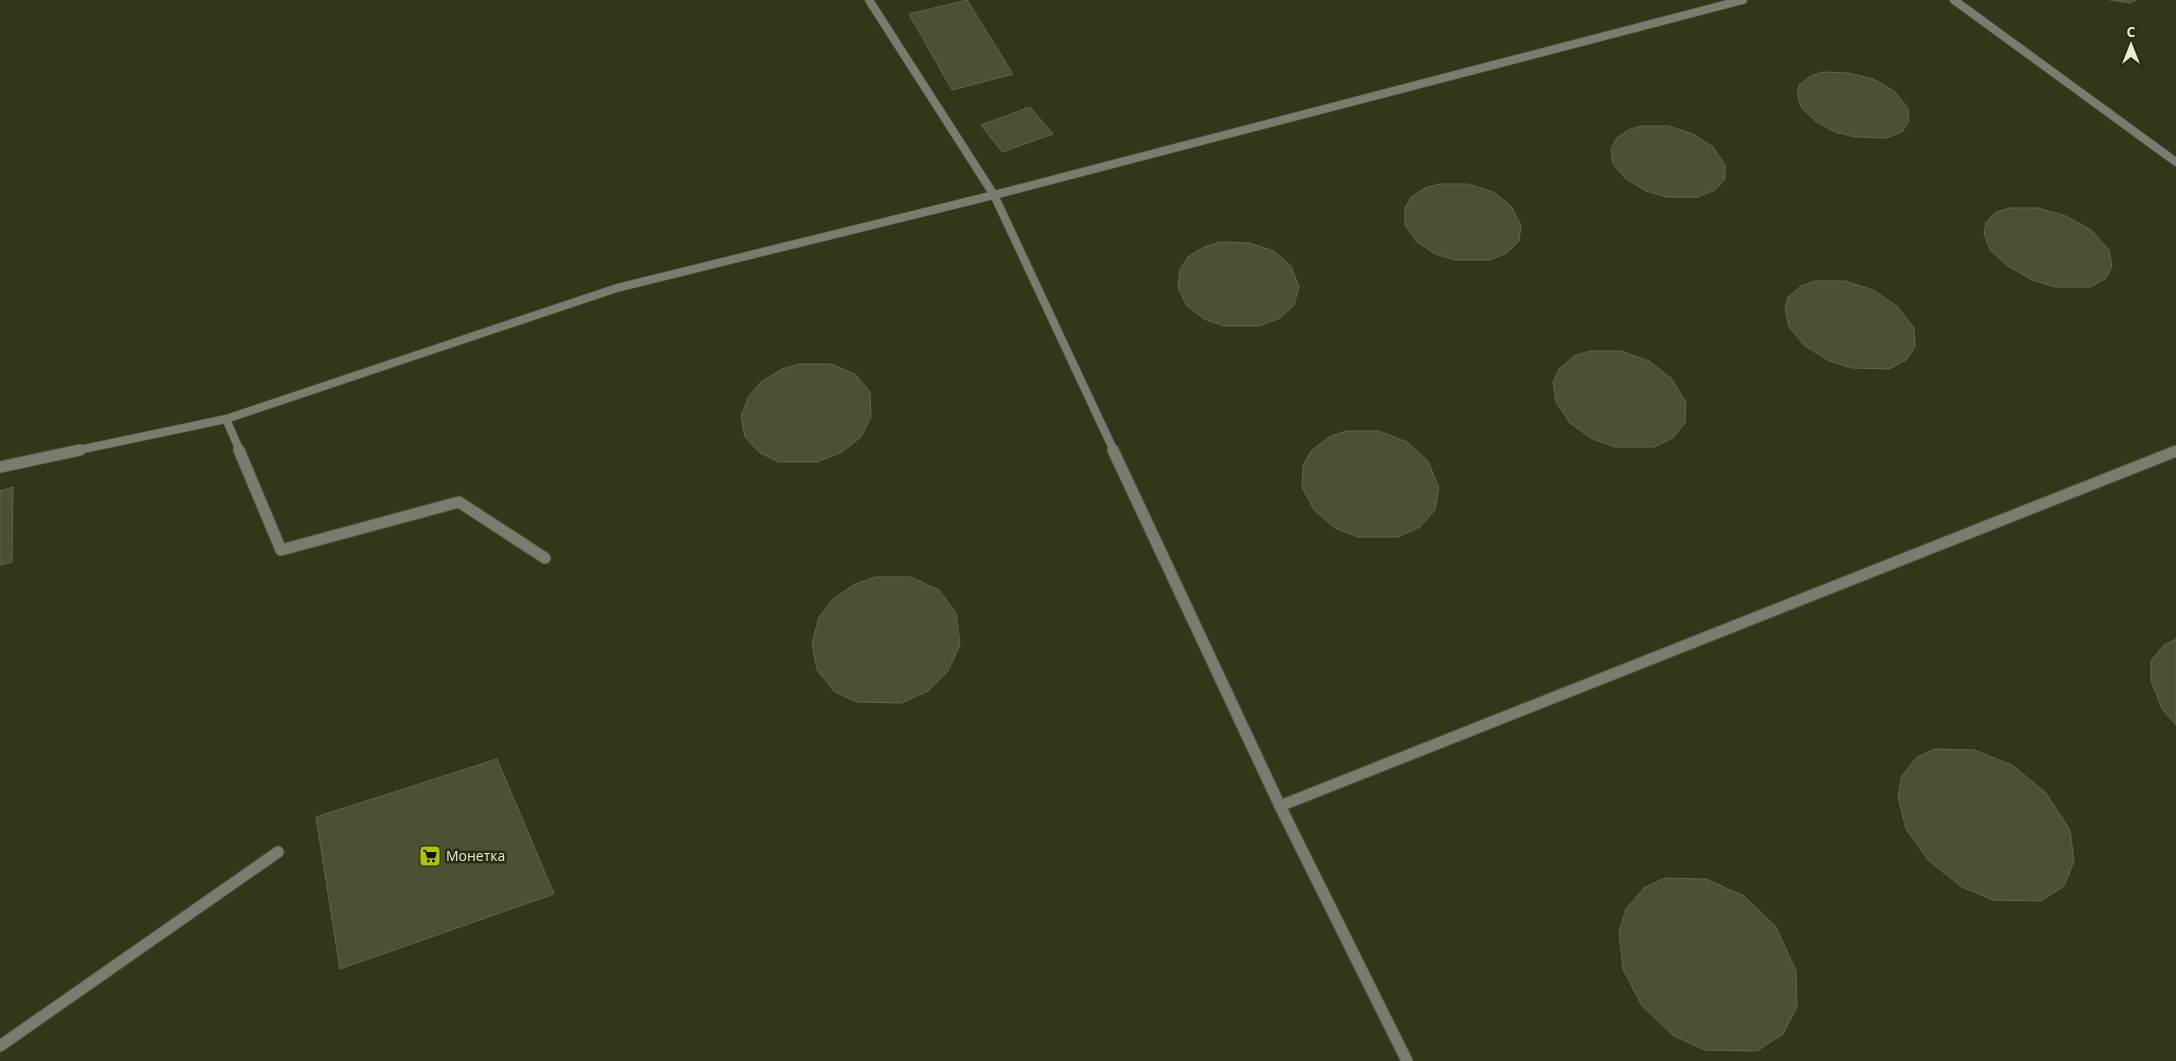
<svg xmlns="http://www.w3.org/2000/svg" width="2176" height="1061" font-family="'Open Sans',sans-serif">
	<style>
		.building { fill: #4b5132; stroke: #616848 }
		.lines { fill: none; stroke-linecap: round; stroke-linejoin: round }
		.service-far1-casing { stroke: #4e5438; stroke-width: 9 }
		.service-casing { stroke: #4e5438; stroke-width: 13 }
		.service-far1 { stroke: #797c6e; stroke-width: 8 }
		.service { stroke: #797c6e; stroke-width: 11 }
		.labels { text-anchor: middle; stroke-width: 5; stroke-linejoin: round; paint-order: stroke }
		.poi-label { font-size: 14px; fill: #e8ecda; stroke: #282d0e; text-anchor: start }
	</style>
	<rect width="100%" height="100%" fill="#313719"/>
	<g class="building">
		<polygon points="967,0 1013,74 952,90 909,14"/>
		<polygon points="2110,0 2136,0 2130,3"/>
		<polygon points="1823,72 1849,73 1873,79 1894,91 1908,108 1909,121 1902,132 1886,138 1855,137 1835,132 1815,121 1801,107 1797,93 1800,84 1811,76"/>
		<polygon points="1030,107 1053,134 1002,152 981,125"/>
		<polygon points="1641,126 1668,126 1693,134 1713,147 1725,165 1725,179 1715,190 1698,197 1666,197 1646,191 1626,179 1613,164 1611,149 1616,139 1628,130"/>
		<polygon points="1440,184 1468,184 1493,192 1511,206 1521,225 1519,241 1507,253 1489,260 1455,260 1435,254 1416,241 1405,225 1405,208 1411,197 1425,188"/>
		<polygon points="2010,208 2038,208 2066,216 2091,230 2109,250 2112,267 2105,279 2090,287 2055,287 2032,280 2008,266 1990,250 1984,233 1986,222 1996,212"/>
		<polygon points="1220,242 1249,243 1274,251 1291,266 1299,287 1294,305 1280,318 1259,326 1224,326 1204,319 1186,305 1178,287 1180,269 1188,257 1204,247"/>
		<polygon points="1815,281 1845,281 1873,290 1897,306 1914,328 1915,347 1906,360 1889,369 1852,368 1829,361 1805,346 1789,327 1785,309 1788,297 1801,286"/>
		<polygon points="1590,351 1621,351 1649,361 1672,379 1686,403 1685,423 1673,438 1654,447 1615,447 1592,439 1570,423 1556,402 1553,382 1559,369 1574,356"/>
		<polygon points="800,364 831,364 855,374 870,392 871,417 861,437 842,452 817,462 779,462 760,453 745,437 741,416 749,396 761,382 782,369"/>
		<polygon points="1346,431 1379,431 1407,442 1428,461 1439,488 1435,510 1420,527 1398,537 1358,537 1335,528 1314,510 1302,487 1303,465 1312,450 1329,437"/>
		<polygon points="13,487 12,562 0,565 0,491"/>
		<polygon points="876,577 911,577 939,590 956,613 960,645 948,671 928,691 901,703 857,702 835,692 817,670 812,644 819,617 833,599 855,584"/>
		<polygon points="2176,639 2176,725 2162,709 2151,680 2151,661 2164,645"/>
		<polygon points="1935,749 1974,750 2012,765 2045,792 2070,830 2074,861 2064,886 2041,901 1993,900 1962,887 1929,861 1906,829 1898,797 1902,776 1917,757"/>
		<polygon points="497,759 554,894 340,969 316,817"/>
		<polygon points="1665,878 1706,879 1744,896 1776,927 1796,971 1797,1007 1783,1034 1757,1051 1705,1050 1674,1036 1642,1006 1623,969 1619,932 1626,909 1644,888"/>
	</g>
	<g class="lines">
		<g class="service-far1-casing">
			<g id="service-far1">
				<polyline points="869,0 994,195 1114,451"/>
				<polyline points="1954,0 2176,162"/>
				<polyline points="226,419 617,288 994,195 1743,0"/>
				<polyline points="74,451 226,419 240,451"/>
			</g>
		</g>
		<g class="service-casing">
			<g id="service">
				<polyline points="239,450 281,550 459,502 545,558"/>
				<polyline points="1113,450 1280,806 1407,1061"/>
				<polyline points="0,467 80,450"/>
				<polyline points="1280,806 2176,451"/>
				<polyline points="0,1046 278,852"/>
			</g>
		</g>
		<use href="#service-far1" class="service-far1"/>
		<use href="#service" class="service"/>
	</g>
	<defs>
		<g id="supermarket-square" transform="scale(1.125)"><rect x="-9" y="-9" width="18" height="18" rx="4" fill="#b0c503" stroke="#282d0e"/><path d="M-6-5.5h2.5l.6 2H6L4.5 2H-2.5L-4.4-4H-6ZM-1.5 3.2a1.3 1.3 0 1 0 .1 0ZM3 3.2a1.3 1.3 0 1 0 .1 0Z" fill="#111"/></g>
	</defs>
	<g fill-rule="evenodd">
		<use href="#supermarket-square" x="430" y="856"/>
	</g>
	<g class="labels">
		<g class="poi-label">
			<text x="446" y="861">Монетка</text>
		</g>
	</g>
	<g transform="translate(2131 45)" stroke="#282d0e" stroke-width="4" paint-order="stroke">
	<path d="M0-4L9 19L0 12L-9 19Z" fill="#e8ecda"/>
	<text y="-8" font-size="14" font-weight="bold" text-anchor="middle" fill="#e8ecda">С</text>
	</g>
</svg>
